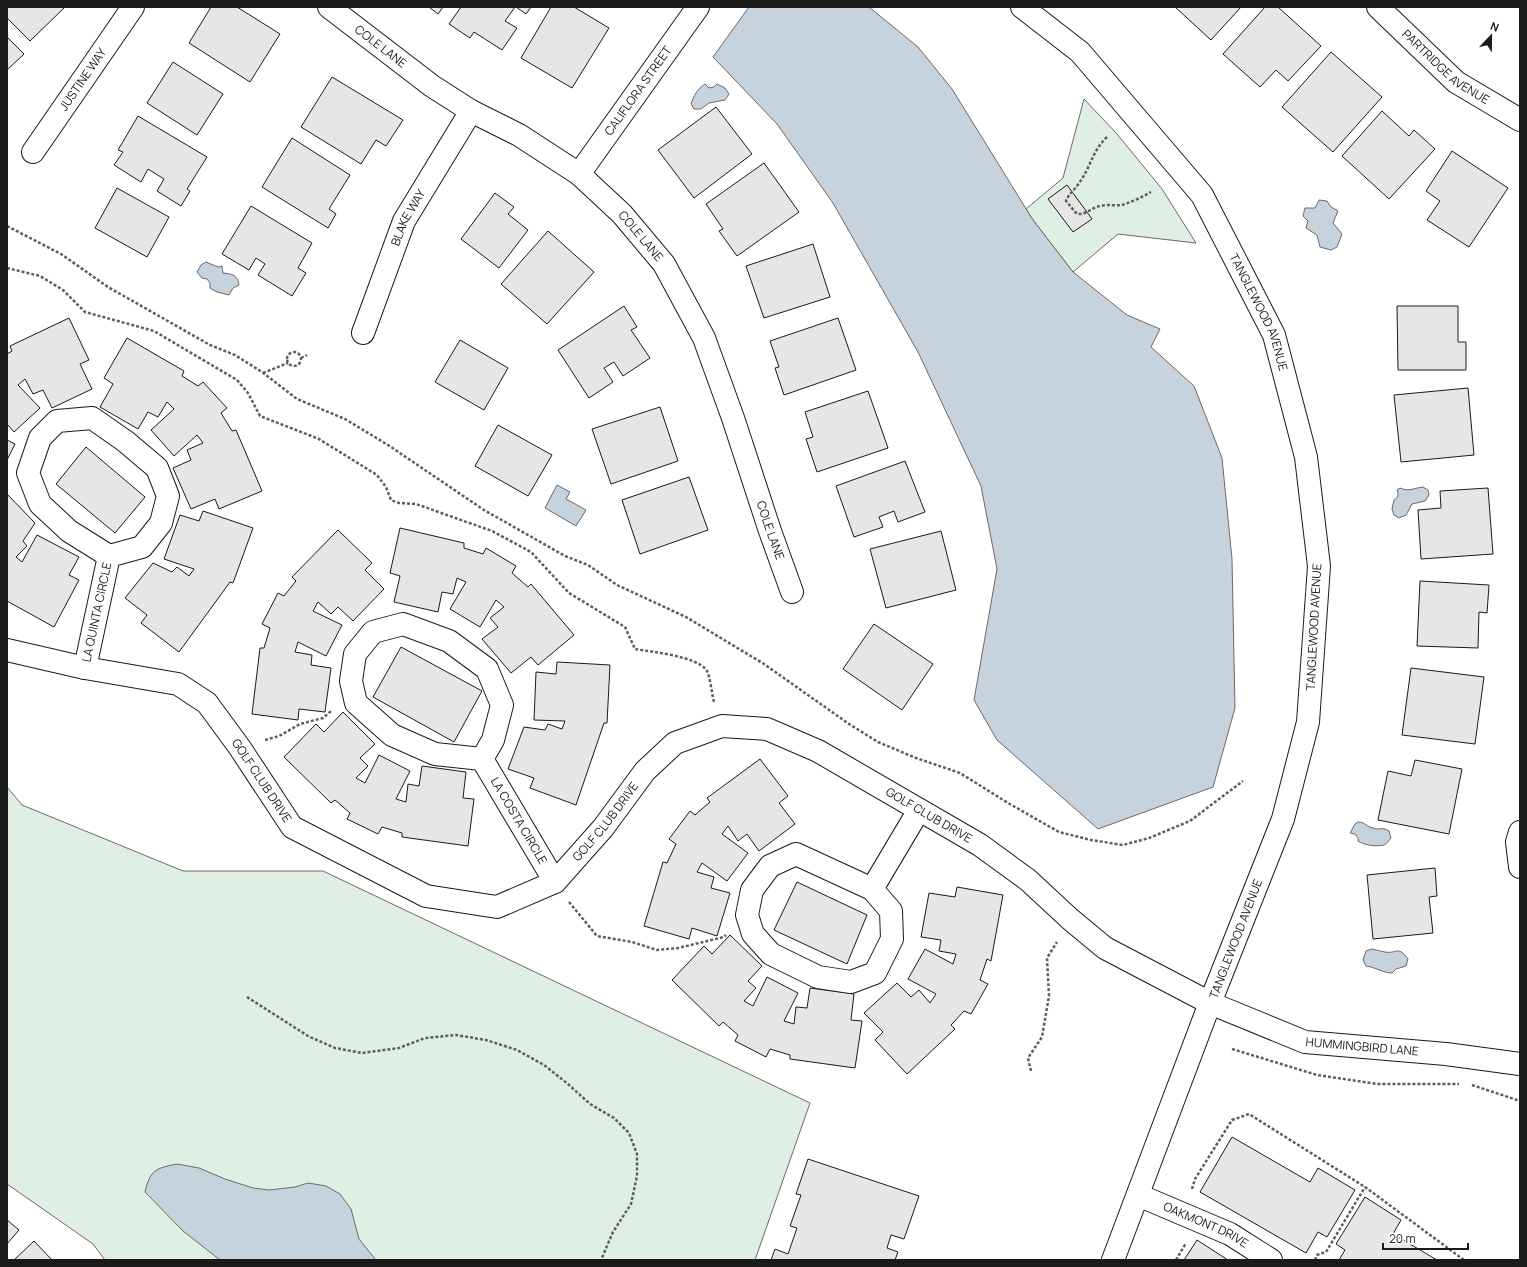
<svg xmlns="http://www.w3.org/2000/svg" width="1527" height="1267" font-family="Manrope,sans-serif">
	<style>
		.green { fill: #e0efe3; stroke: #6a6a6a }
		.water { fill: #c6d2dc; stroke: #6a6a6a }
		.building { fill: #e6e6e6; stroke: #1a1a1a }
		.lines { fill: none; stroke-linecap: round; stroke-linejoin: round }
		.street-casing { stroke: #1a1a1a; stroke-width: 24 }
		.secondary-casing { stroke: #1a1a1a; stroke-width: 24 }
		.path { stroke: #5f5f5f; stroke-width: 2.5; stroke-dasharray: 3 2; stroke-linecap: butt }
		.street { stroke: #fff; stroke-width: 22 }
		.secondary { stroke: #fff; stroke-width: 22 }
		.labels { text-anchor: middle; stroke-width: 3; stroke-linejoin: round; paint-order: stroke }
		.street-label { font-size: 12px; fill: #1a1a1a; stroke: #fff }
	</style>
	<rect width="100%" height="100%" fill="#fff"/>
	<path class="green" d="M1084,99L1117,134L1162,189L1196,243L1118,234L1073,272L1033,220L1026,209L1063,178Z
		M7,787L22,805L183,871H323L810,1103L755,1260H105L93,1244L7,1184Z"/>
	<path class="water" d="M749,7H869L918,47L952,89L1033,220L1073,272L1127,315L1160,329L1151,347L1194,386L1222,458L1232,559L1235,708L1213,787L1098,829L997,740L974,700L997,569L981,486L918,352L833,203L777,124L713,57Z
		M705,84L709,88L714,87L717,84L725,88L729,94L725,100L709,103L701,109H694L691,104C693,97 698,88 705,84Z
		M1319,200L1327,201L1331,207L1338,211L1333,223L1342,234L1337,247L1331,250L1320,247L1317,235L1306,228L1308,221L1303,216L1305,208H1315Z
		M206,262L218,267L222,266L223,273C232,274 238,275 239,285L233,288L229,295L217,292L210,288V283L207,279L202,278L197,272L201,265Z
		M557,485L570,492L566,499L586,510L576,526L545,508Z
		M1423,487L1428,490L1429,495L1425,501L1412,504L1406,515L1399,518L1394,515L1392,509L1394,500C1398,497 1399,495 1397,490L1400,488C1409,492 1414,488 1423,487Z
		M1358,822C1365,822 1367,827 1373,828C1380,831 1381,826 1389,831L1391,838C1389,840 1387,844 1384,845C1377,847 1363,845 1358,841V838L1355,834L1350,833L1355,824Z
		M1372,949C1376,950 1380,951 1385,952C1397,954 1398,945 1408,959L1406,966L1396,969L1392,973C1383,973 1375,967 1366,966L1363,960L1366,951Z
		M177,1164L199,1168L225,1179L253,1188L269,1190L295,1187L308,1183L326,1186L340,1194L351,1209L359,1239L376,1260H220L183,1231L145,1192C150,1170 156,1168 177,1164Z"/>
	<path class="building" d="M7,7H65L30,41L7,18Z
		M211,7H237L280,34L250,82L189,43Z
		M429,7H443L438,14Z
		M461,7H515L505,21L517,28L502,50L474,32L470,38L449,24Z
		M516,7H531L526,14Z
		M551,7H574L609,28L572,88L521,58Z
		M1175,7H1241L1211,40Z
		M1265,7H1278L1321,46L1288,81L1276,70L1260,87L1223,54Z
		M7,37L24,54L7,70Z
		M1331,52L1382,97L1333,152L1282,107Z
		M173,62L223,94L197,135L147,103Z
		M332,77L403,120L386,146L376,140L361,164L301,127Z
		M716,107L752,154L694,198L658,150Z
		M1382,111L1409,136L1414,130L1435,149L1389,199L1342,156Z
		M138,116L207,157L187,189L190,191L181,206L157,191L164,179L148,169L141,182L114,165L123,152L118,150Z
		M292,138L350,175L329,209L336,214L328,228L262,187Z
		M1452,151L1508,188L1469,247L1427,220L1440,201L1426,191Z
		M764,163L799,212L737,256L719,231L723,229L706,204Z
		M1067,185L1092,219L1073,232L1048,199Z
		M117,188L169,217L147,257L95,228Z
		M495,193L514,207L508,214L528,230L499,268L461,239Z
		M251,206L312,243L298,268L306,273L292,296L258,275L265,264L256,258L249,270L222,254Z
		M548,231L594,272L547,324L501,284Z
		M813,244L830,297L764,318L746,266Z
		M624,306L637,327L631,330L650,358L623,376L614,362L604,368L613,382L589,398L558,350Z
		M1397,306H1458V342H1466V370H1398Z
		M69,318L89,360L80,364L92,389L52,408L43,390L33,394L25,379L18,385L40,408L14,432L7,424V354L12,351L10,346Z
		M838,318L856,370L784,395L775,368L779,367L770,341Z
		M127,338L184,371L182,376L198,386L203,382L227,408L221,413L232,431L236,430L262,491L219,509L215,499L191,509L173,468L191,460L187,450L203,443L197,435L174,456L151,430L174,409L167,402L158,417L148,412L138,429L100,407L113,384L104,378Z
		M460,340L508,368L484,410L435,382Z
		M1468,388L1474,455L1401,462L1394,395Z
		M868,391L888,448L817,472L806,439L813,437L805,412Z
		M660,407L678,461L611,484L592,429Z
		M498,425L552,455L528,496L475,466Z
		M7,440L15,444L7,460Z
		M86,447L145,497L115,533L56,484Z
		M905,461L925,512L898,522L894,511L879,517L883,527L854,537L836,486Z
		M689,477L708,530L640,554L622,500Z
		M1488,488L1493,554L1421,559L1418,510L1441,508L1440,491Z
		M7,494L35,523L23,541L27,546L16,557L22,562L37,535L79,557L69,575L79,580L54,627L7,601Z
		M203,511L253,528L233,583L230,582L179,652L141,623L147,615L125,598L153,563L172,572L177,567L189,576L194,569L164,559L180,515L199,521Z
		M400,528L464,543V548L483,554L486,548L516,566L512,573L528,587L531,584L574,635L538,665L531,657L511,673L482,639L498,627L490,618L504,607L496,600L480,627L450,609L466,582L457,578L453,594L442,592L438,612L394,602L400,576L390,573Z
		M338,530L372,563L365,570L384,589L353,621L338,607L331,614L318,602L313,611L342,625L326,656L298,642L295,652L312,655L311,665L331,668L325,712L299,709L298,720L252,714L260,648H264L270,628L262,624L278,593L284,596L296,581L292,577Z
		M941,531L956,590L886,608L870,549Z
		M1420,581L1489,585L1487,613L1479,612L1478,648L1417,646Z
		M874,624L933,664L902,710L843,669Z
		M401,647L482,691L454,742L373,697Z
		M557,662L610,665L607,723H604L576,805L530,788L534,778L508,769L524,727L545,730L548,724L562,729L565,721L534,720L536,672L556,674Z
		M1411,668L1484,677L1475,744L1402,735Z
		M343,712L375,744L360,758L368,766L356,778L365,783L379,755L410,771L396,799L406,802L408,784L419,786L422,766L466,772L463,798L474,799L468,846L402,837V833L382,827L378,834L347,819L350,813L335,800L331,803L284,757L316,724L324,732Z
		M760,759L788,796L779,803L795,824L759,851L747,834L738,841L728,826L722,834L748,853L727,881L702,863L697,872L714,877L711,888L730,893L717,936L692,928L689,939L644,926L663,862L667,863L676,844L669,839L690,811L695,815L710,802L707,798Z
		M1415,760L1462,769L1449,834L1378,820L1388,771L1411,776Z
		M1435,868L1437,896L1429,897L1433,933L1373,939L1367,875Z
		M797,882L867,915L847,964L774,930Z
		M957,887L1003,895L991,961L987,959L980,980L988,984L971,1014L964,1011L951,1025L955,1029L907,1074L875,1040L883,1032L864,1013L897,983L911,997L919,990L930,1003L936,994L908,979L925,949L953,964L956,954L939,951L941,940L921,937L929,893L955,897Z
		M730,935L762,966L748,981L756,988L744,1001L753,1006L767,977L798,993L784,1021L794,1024L796,1007L807,1008L810,988L854,994L851,1020L862,1021L855,1068L790,1059V1055L770,1049L766,1057L735,1041L738,1035L723,1022L719,1026L672,980L704,946L712,954Z
		M1232,1137L1310,1182L1318,1168L1355,1190L1327,1237L1318,1232L1306,1253L1200,1192Z
		M808,1159L919,1196L904,1239L891,1235L887,1248L898,1252L895,1260H771L775,1249L788,1254L797,1228L790,1226L801,1195L796,1194Z
		M1365,1197L1401,1220L1393,1234L1437,1260H1339L1345,1250L1336,1244Z
		M7,1220L19,1230L7,1244Z
		M1197,1240L1228,1260H1184Z
		M34,1241L52,1260H14Z"/>
	<g class="lines">
		<defs>
			<g id="street">
				<path id="s1" d="M329,7L432,86L471,111L519,135L579,174L622,214L664,264L704,338L733,418L770,531L792,592"/>
				<path id="s2" d="M1378,7L1456,82L1520,120"/>
				<path id="s3" d="M33,152L133,7"/>
				<path id="s4" d="M579,174L698,7"/>
				<path id="s5" d="M363,333L404,221L471,111"/>
				<path id="s6" d="M7,650L85,668L178,684L207,703L240,748L292,827L426,896L497,907L555,882L603,828L645,771L675,743L722,726L767,729L818,751L980,845L1028,880L1070,919L1105,948L1210,1003L1305,1042L1446,1054L1520,1064"/>
				<path id="s7" d="M85,668L109,556L142,547L161,523L168,496L157,468L125,441L92,418L57,421L40,438L28,473L40,504L69,531L109,556"/>
				<path id="s8" d="M482,759L435,754L392,735L356,703L351,681L355,654L373,632L403,624L449,641L487,669L502,705L493,740L482,759L555,882"/>
				<path d="M1520,832L1517,842L1520,867"/>
				<path d="M872,889L891,911L892,939L875,973L851,982L818,977L771,954L753,934L747,915L752,890L770,866L796,854L872,889L919,810"/>
				<path id="s9" d="M1138,1195L1230,1234L1271,1260"/>
			</g>
			<g id="secondary">
				<path id="s10" d="M1022,7L1080,52L1202,195L1274,335L1306,457L1319,566L1308,722L1283,819L1210,1003L1113,1260"/>
			</g>
		</defs>
		<use href="#street" class="street-casing"/>
		<use href="#secondary" class="secondary-casing"/>
		<path class="path" d="M1107,137C1092,151 1091,167 1079,183C1075,190 1069,193 1066,201L1077,214C1086,215 1091,208 1100,206C1107,204 1115,206 1122,205C1132,202 1142,197 1151,192
			M7,226L61,254L108,287L210,345L235,355L262,372L297,399L345,419L388,445L484,510L565,556L588,565L617,585L686,617L764,664L849,724L878,742L916,758L960,773L1008,803L1059,832L1091,840L1123,845L1149,838L1190,821L1243,781
			M7,268L40,276L63,290L85,312L154,331L237,380L248,393L260,416L319,439L377,475L386,487L391,500L399,503L416,504L492,531L531,552L569,593L625,627L635,649C651,652 698,656 707,671C710,676 712,695 714,702
			M287 359a7 7 0 1 1 14 0a7 7 0 1 1-14 0Z
			M301,358L307,355
			M263,373L288,363
			M265,740L279,736L300,724L323,718L331,711
			M569,902L597,936L632,942L657,950L678,948L724,937L726,935
			M247,997L308,1036L335,1048L362,1053L399,1048L425,1038L456,1035L486,1040L517,1050L544,1065L568,1084L590,1104L614,1118L629,1133L637,1154V1176L631,1204L613,1232L601,1260
			M1232,1049L1317,1075L1377,1084H1459
			M1031,1071L1028,1058L1042,1037L1049,996L1047,958L1057,942
			M1472,1085L1520,1101
			M1192,1189L1195,1179L1232,1120L1249,1114L1365,1187L1464,1260
			M1176,1260L1186,1243
			M1315,1260L1317,1255L1326,1252L1365,1187"/>
		<use href="#street" class="street"/>
		<use href="#secondary" class="secondary"/>
	</g>
	<g class="labels">
		<g class="street-label">
			<text dy="4" stroke="none"><textPath href="#s1" startOffset="65">COLE LANE</textPath></text>
			<text dy="4" stroke="none"><textPath href="#s2" startOffset="91">PARTRIDGE AVENUE</textPath></text>
			<text dy="4" stroke="none"><textPath href="#s3" startOffset="88">JUSTINE WAY</textPath></text>
			<text dy="4" stroke="none"><textPath href="#s4" startOffset="102">CALIFLORA STREET</textPath></text>
			<text dy="4" stroke="none"><textPath href="#s5" startOffset="124">BLAKE WAY</textPath></text>
			<text dy="4" stroke="none"><textPath href="#s1" startOffset="389">COLE LANE</textPath></text>
			<text dy="4" stroke="none"><textPath href="#s10" startOffset="392">TANGLEWOOD AVENUE</textPath></text>
			<text dy="4" stroke="none"><textPath href="#s1" startOffset="713">COLE LANE</textPath></text>
			<text dy="4" stroke="none"><textPath href="#s7" startOffset="57">LA QUINTA CIRCLE</textPath></text>
			<text transform="translate(1314 627) rotate(-87)" y="4">TANGLEWOOD AVENUE</text>
			<text dy="4" stroke="none"><textPath href="#s6" startOffset="304">GOLF CLUB DRIVE</textPath></text>
			<text dy="4" stroke="none"><textPath href="#s6" startOffset="1108">GOLF CLUB DRIVE</textPath></text>
			<text dy="4" stroke="none"><textPath href="#s8" startOffset="517">LA COSTA CIRCLE</textPath></text>
			<text dy="4" stroke="none"><textPath href="#s6" startOffset="724">GOLF CLUB DRIVE</textPath></text>
			<text transform="translate(1236 939) rotate(-69)" y="4">TANGLEWOOD AVENUE</text>
			<text dy="4" stroke="none"><textPath href="#s6" startOffset="1608">HUMMINGBIRD LANE</textPath></text>
			<text dy="4" stroke="none"><textPath href="#s9" startOffset="74">OAKMONT DRIVE</textPath></text>
		</g>
	</g>
	<rect width="1527" height="1267" fill="none" stroke="#1a1a1a" stroke-width="16"/>
	<g transform="translate(1491 36) rotate(22)" stroke="#ffffff" stroke-width="3" paint-order="stroke">
	<path d="M0-3L7 15L0 10L-7 15Z" fill="#1a1a1a"/>
	<text y="-6" font-size="11" font-weight="bold" text-anchor="middle" fill="#1a1a1a">N</text>
	</g>
	<path d="M1383 1243v6h85v-6" fill="none" stroke="#1a1a1a" stroke-width="2"/>
	<text x="1389" y="1243" font-size="12" fill="#1a1a1a" stroke="#ffffff" stroke-width="3" paint-order="stroke">20 m</text>
</svg>
